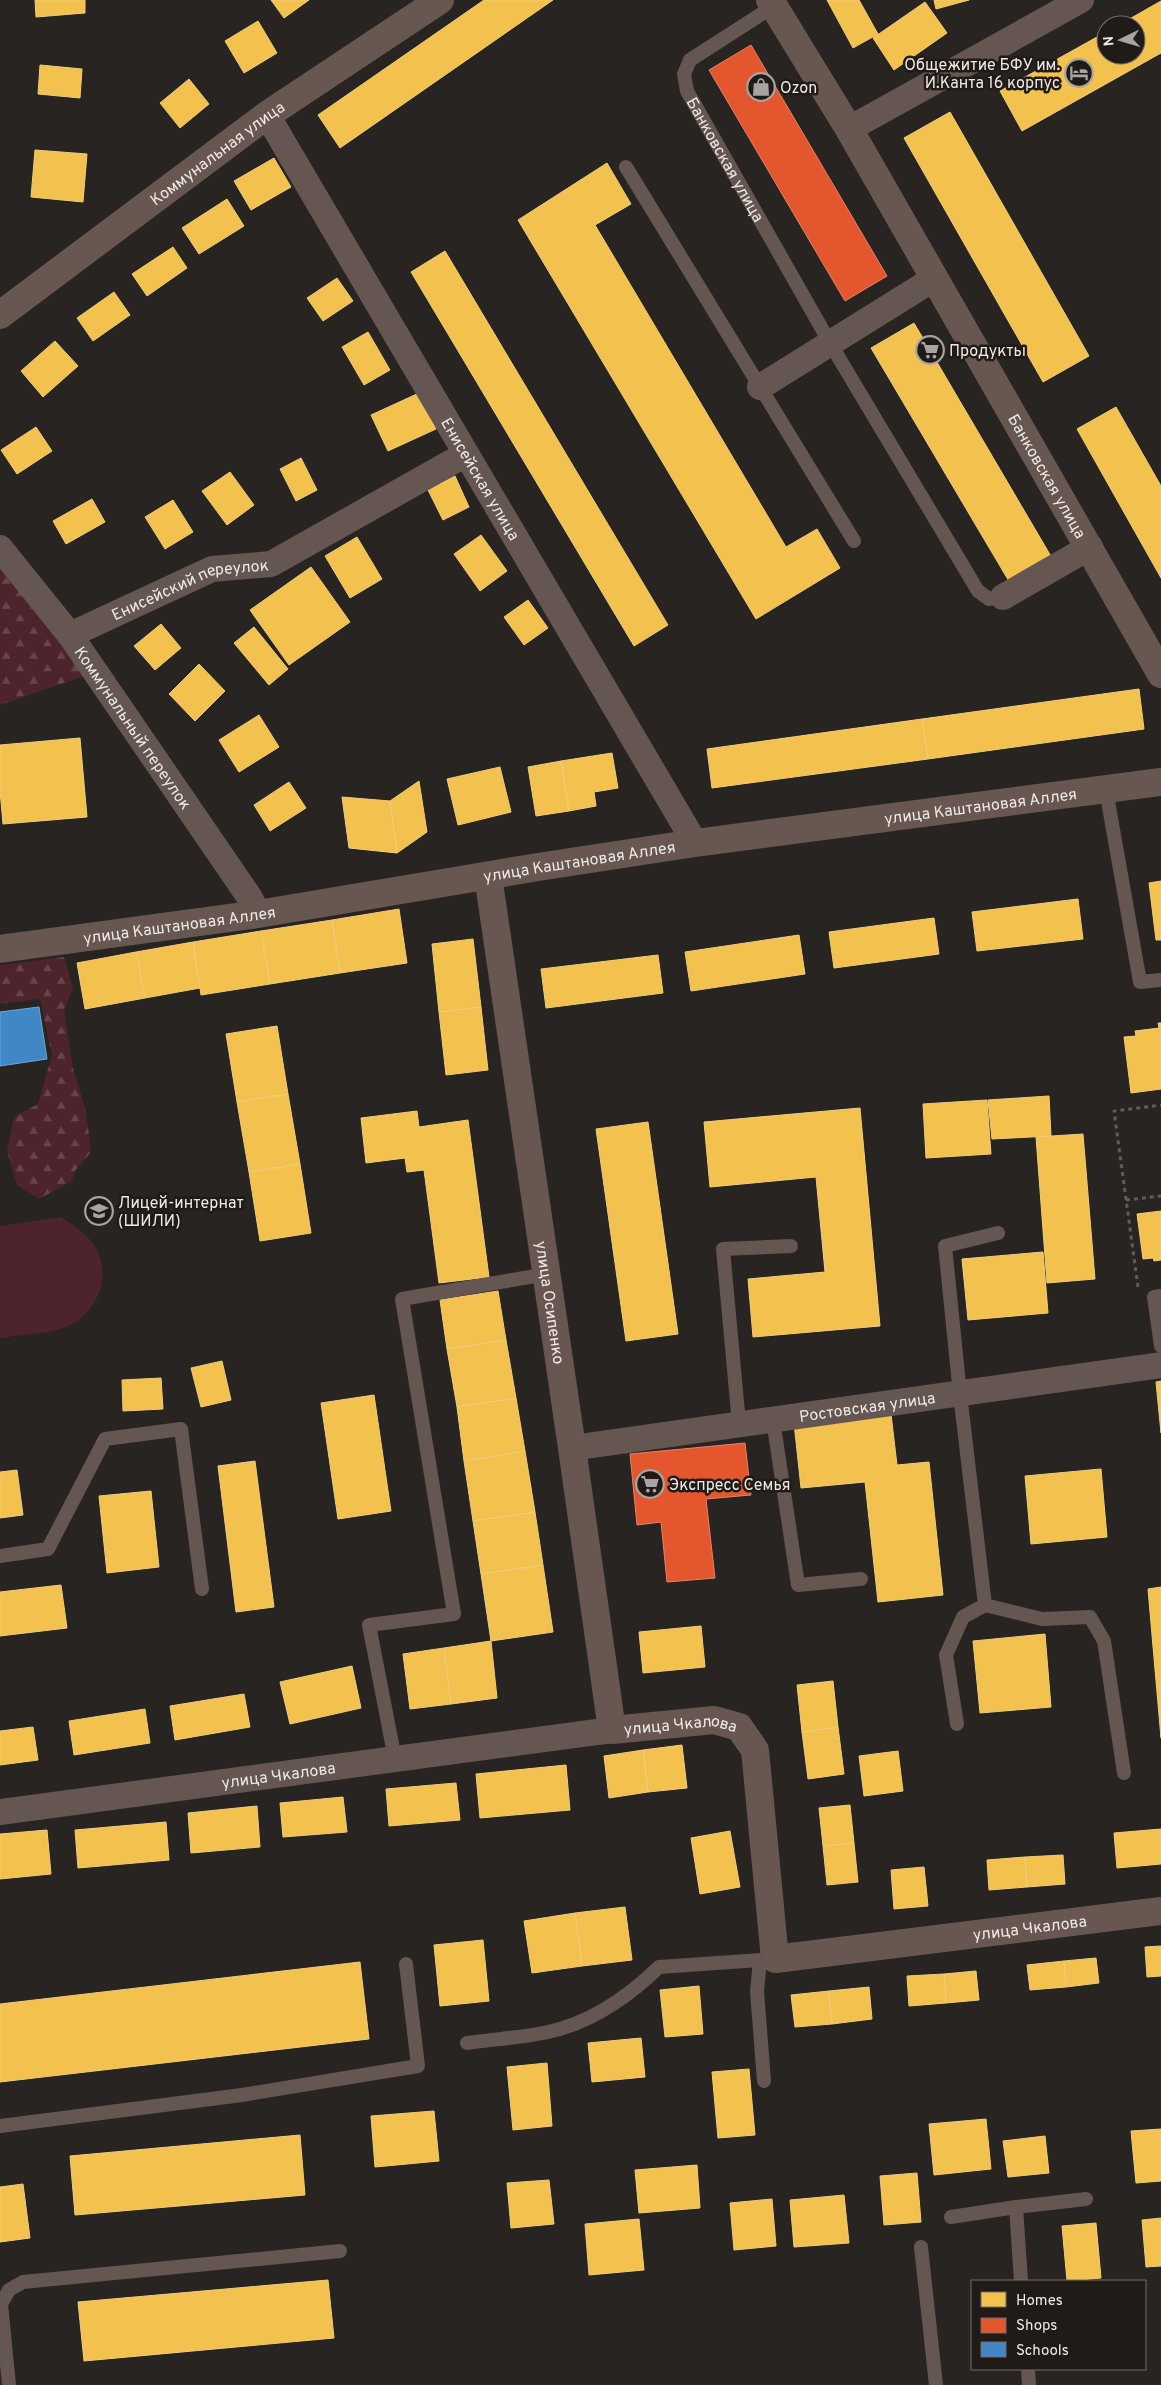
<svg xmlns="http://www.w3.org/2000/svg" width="1161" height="2385" font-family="Overpass,sans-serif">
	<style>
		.forest { fill: url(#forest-firs) }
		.pitch { fill: #4d242c }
		.homes { fill: #f2c14e; stroke: #f0cd7c }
		.shops { fill: #e4572e; stroke: #e78365 }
		.schools { fill: #3f88c5; stroke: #73a5cf }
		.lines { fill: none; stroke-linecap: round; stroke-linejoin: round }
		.path { stroke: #645b57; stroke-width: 3; stroke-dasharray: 4 4; stroke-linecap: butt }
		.lane { stroke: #655651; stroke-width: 14 }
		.street { stroke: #655651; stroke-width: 26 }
		.secondary { stroke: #685751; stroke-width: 28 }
		.labels { text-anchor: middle; stroke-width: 5; stroke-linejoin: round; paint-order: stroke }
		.poi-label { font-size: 16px; fill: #ede9e6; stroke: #201b16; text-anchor: start }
		.street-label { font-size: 16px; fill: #ede9e6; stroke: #201b16 }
	</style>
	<defs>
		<pattern id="forest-firs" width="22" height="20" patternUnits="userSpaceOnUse" patternTransform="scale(1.25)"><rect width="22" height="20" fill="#4d242c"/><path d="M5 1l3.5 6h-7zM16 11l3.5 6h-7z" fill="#67444b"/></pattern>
	</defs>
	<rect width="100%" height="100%" fill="#272421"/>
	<path class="forest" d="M0,568L87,675L0,705Z
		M64,957L73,988L64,1010L73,1068L86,1111L91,1152L75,1171L72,1181L39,1199L17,1185L7,1151L14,1117L38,1104L52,1055L40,999L0,1004V965Z"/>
	<path class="pitch" d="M61,1217C74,1225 90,1236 97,1250C112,1280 95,1316 64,1328C46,1334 19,1335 0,1338V1226Z"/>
	<path class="homes" d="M35,0H85V13L36,17Z
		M271,0H309L284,18Z
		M484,0H553L340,148L318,115Z
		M827,0H859L878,34L853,48Z
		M934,0H969L936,9Z
		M1161,1V53L1022,131L1000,91L1106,32V55H1136V25H1119Z
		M925,2L947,33L894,70L873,38Z
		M258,21L277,53L244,73L225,41Z
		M40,65L82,69L80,98L38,94Z
		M189,79L209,104L180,128L160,103Z
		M950,112L1089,356L1043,382L904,138Z
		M35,150L87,154L83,202L31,197Z
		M274,158L291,187L251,210L234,181Z
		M607,163L631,204L595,225L786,547L817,529L840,568L756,619L518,220Z
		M227,199L244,226L199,254L182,228Z
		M173,247L187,268L147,296L132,274Z
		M445,251L668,625L634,646L411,272Z
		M337,278L353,301L323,321L307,298Z
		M114,292L130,315L93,341L77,318Z
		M914,323L1052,558L1010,583L871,348Z
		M368,332L390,370L364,385L342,347Z
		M55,341L78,366L43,397L21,371Z
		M419,393L436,429L388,451L371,415Z
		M1116,407L1161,486V578L1077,429Z
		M36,427L52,451L17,474L1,450Z
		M301,458L317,490L296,501L280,469Z
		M230,472L254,505L227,525L202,491Z
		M455,476L469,507L443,520L428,490Z
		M92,499L105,522L66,544L53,521Z
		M173,500L193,532L165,549L145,517Z
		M481,535L507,571L480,591L454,554Z
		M357,537L382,579L350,598L325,556Z
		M311,567L350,622L289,665L250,610Z
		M528,600L548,628L524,645L504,617Z
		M161,624L181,648L155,670L134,646Z
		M254,627L288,669L269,685L234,643Z
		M199,664L225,691L195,721L169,694Z
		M1139,689L1144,729L928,759L922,719Z
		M259,715L279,747L239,772L219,740Z
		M922,719L928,759L712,788L707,749Z
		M80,738L87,817L3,824L0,791V745Z
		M612,753L618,788L594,792L596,806L569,811L561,761Z
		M561,761L569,811L536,816L528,767Z
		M500,767L511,812L458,825L447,779Z
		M419,781L427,832L397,853L390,801Z
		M289,782L306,808L270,831L254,805Z
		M342,797L390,801L397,853L349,848Z
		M1161,881V940H1156L1149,883Z
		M1078,899L1083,939L977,951L972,912Z
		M399,909L407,963L340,973L332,920Z
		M934,918L939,954L834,968L829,932Z
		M332,920L340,973L270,984L261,931Z
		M261,931L270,984L201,995L193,942Z
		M799,935L805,974L691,991L685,952Z
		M473,939L481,1007L439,1012L432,944Z
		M193,942L200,988L145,998L136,952Z
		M136,952L145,998L85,1009L77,963Z
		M658,955L663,993L546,1008L541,969Z
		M481,1007L488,1070L446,1075L439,1012Z
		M1158,1023H1161V1089L1131,1093L1124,1037L1136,1036L1135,1031L1159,1028Z
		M277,1026L288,1094L237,1102L226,1034Z
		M288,1094L300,1164L249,1172L237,1102Z
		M1049,1096L1051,1136L992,1139L988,1100Z
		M987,1100L991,1154L926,1158L923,1104Z
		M860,1108L880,1326L753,1337L748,1279L825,1272L816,1177L710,1187L704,1122Z
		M417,1111L419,1127L468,1120L489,1277L439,1283L424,1170L407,1172L405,1158L366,1163L361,1118Z
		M648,1122L678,1334L626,1341L596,1129Z
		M1083,1134L1095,1279L1047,1283L1036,1137Z
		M300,1164L311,1233L260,1241L249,1172Z
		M1161,1211V1260L1154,1261L1153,1258L1143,1259L1137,1214Z
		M1043,1252L1048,1313L968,1320L962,1259Z
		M498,1291L506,1340L447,1349L440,1300Z
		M506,1340L516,1398L457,1407L447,1349Z
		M222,1361L231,1400L201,1407L191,1368Z
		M161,1378L163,1409L123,1411L122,1380Z
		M1161,1381V1433L1156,1382Z
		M374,1395L391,1511L338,1519L321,1403Z
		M516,1398L525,1451L464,1461L457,1407Z
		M891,1414L897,1465L929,1462L943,1595L878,1602L865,1482L801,1488L794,1423Z
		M525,1451L535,1512L473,1521L464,1461Z
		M255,1461L274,1607L236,1612L218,1466Z
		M1101,1469L1107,1537L1031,1544L1025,1476Z
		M17,1470L23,1515L0,1518V1472Z
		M151,1491L159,1567L107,1573L99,1496Z
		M535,1512L543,1565L481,1574L473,1521Z
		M543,1565L553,1632L491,1641L481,1574Z
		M61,1585L67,1628L0,1636V1592Z
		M1161,1587V1738L1148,1589Z
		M701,1626L705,1667L643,1673L639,1632Z
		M1045,1634L1051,1707L980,1713L973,1641Z
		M491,1641L497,1698L451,1704L444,1648Z
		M444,1648L451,1704L410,1709L403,1654Z
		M352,1666L361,1708L290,1724L280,1682Z
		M833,1681L838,1727L802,1732L797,1685Z
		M244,1694L250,1727L175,1740L170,1706Z
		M145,1709L150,1743L74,1755L69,1721Z
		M33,1727L38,1760L0,1765V1731Z
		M838,1727L844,1774L808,1779L802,1732Z
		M682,1745L687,1788L648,1792L643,1750Z
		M643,1750L648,1792L609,1798L604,1756Z
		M898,1751L903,1791L864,1796L859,1756Z
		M566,1765L570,1810L480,1818L476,1774Z
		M456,1783L460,1820L389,1826L386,1789Z
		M343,1797L347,1832L283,1837L280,1803Z
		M850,1805L854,1843L823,1846L819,1808Z
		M257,1806L260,1847L191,1853L188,1813Z
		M166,1822L169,1860L78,1868L75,1830Z
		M1161,1829V1864L1117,1868L1114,1833Z
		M47,1830L51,1874L0,1879V1834Z
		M730,1831L740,1887L700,1894L691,1838Z
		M854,1843L858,1882L827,1885L823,1846Z
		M1063,1855L1065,1884L1027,1887L1025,1857Z
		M1025,1857L1027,1887L989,1890L987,1860Z
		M924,1867L928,1906L894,1909L891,1870Z
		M625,1907L632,1960L582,1966L575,1913Z
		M575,1913L582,1966L532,1973L524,1921Z
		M483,1940L489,2001L440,2006L434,1945Z
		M1161,1946V1976L1147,1977L1145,1947Z
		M1096,1958L1099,1983L1066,1987L1064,1961Z
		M1064,1961L1066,1987L1030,1990L1027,1965Z
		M360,1962L369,2039L0,2082V2004Z
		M976,1971L979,2000L946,2003L944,1974Z
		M944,1974L946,2003L909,2006L907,1976Z
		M699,1986L703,2034L665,2037L660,1990Z
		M869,1987L872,2019L832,2024L829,1991Z
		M829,1991L832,2024L795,2027L791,1995Z
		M641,2038L645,2077L592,2082L588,2043Z
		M547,2063L552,2126L513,2130L507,2067Z
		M749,2069L755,2135L718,2138L712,2072Z
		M434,2111L439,2161L375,2167L371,2116Z
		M986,2119L991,2169L934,2175L929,2124Z
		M1161,2129V2181L1136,2183L1131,2131Z
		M300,2135L305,2195L75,2215L70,2156Z
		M1045,2136L1049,2173L1008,2177L1003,2141Z
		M697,2165L700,2208L639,2213L635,2170Z
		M917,2173L921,2222L884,2225L880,2176Z
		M549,2180L554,2224L511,2228L507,2183Z
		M23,2184L30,2238L0,2242V2187Z
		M844,2195L849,2243L794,2247L790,2200Z
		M772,2199L776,2246L734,2250L730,2203Z
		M1161,2218V2266L1146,2267L1142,2220Z
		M639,2219L644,2270L589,2275L585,2224Z
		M1096,2223L1101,2278L1067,2281L1062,2226Z
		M328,2280L334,2338L84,2361L78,2302Z"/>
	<path class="shops" d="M751,45L887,276L845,301L709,70Z
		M745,1443L751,1495L706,1499L715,1578L667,1582L661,1522L637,1525L630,1454Z"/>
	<path class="schools" d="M39,1007L47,1059L0,1066V1012Z"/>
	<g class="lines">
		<path class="path" d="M1126,1200L1161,1196
			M1138,1287L1114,1111L1161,1105"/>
		<g class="lane">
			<path id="s1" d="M774,6L690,60L684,74L687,91L830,343L978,591L989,599L1003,597"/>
			<path d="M626,167L854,541"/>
			<path d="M1106,790L1140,982L1161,980"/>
			<path d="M1161,1296L1154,1297L1161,1346"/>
			<path d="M773,1420L798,1585L861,1579"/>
			<path d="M739,1424L723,1249L791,1246"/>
			<path d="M0,1556L48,1549L105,1439L181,1429L202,1589"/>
			<path d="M985,1605L1042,1619L1090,1617L1104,1641L1124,1773"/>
			<path d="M957,1724L946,1655L963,1617L985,1605L960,1394L945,1246L998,1233"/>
			<path d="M395,1759L369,1625L454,1614L402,1299L547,1274"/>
			<path d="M760,1961L757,1991L764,2081"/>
			<path d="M467,2043C494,2039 521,2038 548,2032C590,2023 628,1997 659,1967L775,1959"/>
			<path d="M0,2126L242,2095L418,2066L406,1964"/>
			<path d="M1016,2207L1086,2199"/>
			<path d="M951,2217L1016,2207L1021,2281"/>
			<path d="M921,2247L936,2385"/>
			<path d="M1028,2369L1029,2385"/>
			<path d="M9,2385L1,2304L9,2290L23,2282L340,2251"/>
		</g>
		<g class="street">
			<path id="s2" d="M267,115L695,843"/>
			<path d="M849,129L1081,0"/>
			<path d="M760,387L935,278"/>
			<path id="s3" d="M0,548L70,635L250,898L258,914"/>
			<path d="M1003,597L1090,547"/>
			<path id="s4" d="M70,635L212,569L271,564L466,454"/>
			<path id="s5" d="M572,1448L1161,1365"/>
			<path id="s6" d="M0,1812L612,1730"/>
		</g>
		<g class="secondary">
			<path id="s7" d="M770,0L849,129L1161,674"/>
			<path id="s8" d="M0,315L267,115L440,0"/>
			<path id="s9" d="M488,876L572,1448L612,1730L714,1720L739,1727L755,1750L775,1959L1161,1911"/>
			<path id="s10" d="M0,949L258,914L538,867L695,843L1161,782"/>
		</g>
	</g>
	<defs>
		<symbol id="hotel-ring" viewBox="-11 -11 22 22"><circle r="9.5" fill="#201b16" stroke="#a8a4a1" stroke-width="1.5"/><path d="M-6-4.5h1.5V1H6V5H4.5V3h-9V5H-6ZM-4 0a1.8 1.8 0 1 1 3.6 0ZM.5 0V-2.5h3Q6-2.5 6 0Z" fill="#a8a4a1"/></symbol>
		<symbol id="shop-ring" viewBox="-11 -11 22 22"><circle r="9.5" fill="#201b16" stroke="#a8a4a1" stroke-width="1.5"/><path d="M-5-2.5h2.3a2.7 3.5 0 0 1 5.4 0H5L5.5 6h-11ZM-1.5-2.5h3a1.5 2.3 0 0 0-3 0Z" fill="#a8a4a1"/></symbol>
		<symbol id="supermarket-ring" viewBox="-11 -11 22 22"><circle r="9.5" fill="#201b16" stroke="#a8a4a1" stroke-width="1.5"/><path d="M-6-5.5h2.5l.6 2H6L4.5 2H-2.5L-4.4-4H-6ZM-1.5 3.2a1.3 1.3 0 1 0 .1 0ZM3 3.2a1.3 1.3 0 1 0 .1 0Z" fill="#a8a4a1"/></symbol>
		<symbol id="school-ring" viewBox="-11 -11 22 22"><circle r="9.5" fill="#201b16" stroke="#a8a4a1" stroke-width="1.5"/><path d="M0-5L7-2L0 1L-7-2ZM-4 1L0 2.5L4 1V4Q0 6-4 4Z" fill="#a8a4a1"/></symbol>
	</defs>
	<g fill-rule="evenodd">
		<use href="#hotel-ring" x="1063" y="57" width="32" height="32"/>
		<use href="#shop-ring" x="745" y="71" width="32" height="32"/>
		<use href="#supermarket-ring" x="914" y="334" width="32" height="32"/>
		<use href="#school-ring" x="83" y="1195" width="32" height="32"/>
		<use href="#supermarket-ring" x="634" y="1468" width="32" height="32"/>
	</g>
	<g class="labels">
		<g class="poi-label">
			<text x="1060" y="70" text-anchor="end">Общежитие БФУ им.<tspan x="1060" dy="18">И.Канта 16 корпус</tspan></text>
			<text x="780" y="93">Ozon</text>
			<text x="949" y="356">Продукты</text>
			<text x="118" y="1208">Лицей-интернат<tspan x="118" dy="18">(ШИЛИ)</tspan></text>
			<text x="669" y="1490">Экспресс Семья</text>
		</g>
		<g class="street-label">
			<text dy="6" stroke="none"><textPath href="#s8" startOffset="271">Коммунальная улица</textPath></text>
			<text dy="6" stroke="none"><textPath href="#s1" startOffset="211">Банковская улица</textPath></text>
			<text dy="6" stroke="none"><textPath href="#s7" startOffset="551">Банковская улица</textPath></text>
			<text dy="6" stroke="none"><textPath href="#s2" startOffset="422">Енисейская улица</textPath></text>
			<text dy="6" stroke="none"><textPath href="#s4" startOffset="130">Енисейский переулок</textPath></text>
			<text dy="6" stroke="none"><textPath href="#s3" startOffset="224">Коммунальный переулок</textPath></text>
			<text dy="6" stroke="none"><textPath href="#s10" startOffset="991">улица Каштановая Аллея</textPath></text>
			<text dy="6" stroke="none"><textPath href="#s10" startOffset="586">улица Каштановая Аллея</textPath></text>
			<text dy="6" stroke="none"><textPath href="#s10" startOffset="181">улица Каштановая Аллея</textPath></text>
			<text dy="6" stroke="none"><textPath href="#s9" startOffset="431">улица Осипенко</textPath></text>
			<text dy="6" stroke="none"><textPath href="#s5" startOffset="298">Ростовская улица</textPath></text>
			<text dy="6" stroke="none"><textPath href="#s9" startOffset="932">улица Чкалова</textPath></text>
			<text dy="6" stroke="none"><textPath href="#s6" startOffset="281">улица Чкалова</textPath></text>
			<text dy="6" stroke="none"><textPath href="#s9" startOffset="1486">улица Чкалова</textPath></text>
		</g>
	</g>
	<rect x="971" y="2280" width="175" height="90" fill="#201b16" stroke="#726d69"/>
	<rect x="981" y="2292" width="25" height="15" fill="#f2c14e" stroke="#726d69"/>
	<text x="1016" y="2305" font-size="15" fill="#ede9e6">Homes</text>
	<rect x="981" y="2318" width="25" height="15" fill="#e4572e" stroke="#726d69"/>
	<text x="1016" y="2330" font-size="15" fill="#ede9e6">Shops</text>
	<rect x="981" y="2342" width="25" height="15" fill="#3f88c5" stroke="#726d69"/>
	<text x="1016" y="2355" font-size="15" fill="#ede9e6">Schools</text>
	<g transform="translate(1121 40) rotate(265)"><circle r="24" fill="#201b16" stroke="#726d69"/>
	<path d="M0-4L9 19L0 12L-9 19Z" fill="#a8a4a1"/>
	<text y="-8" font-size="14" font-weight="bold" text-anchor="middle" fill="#ede9e6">N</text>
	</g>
</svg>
